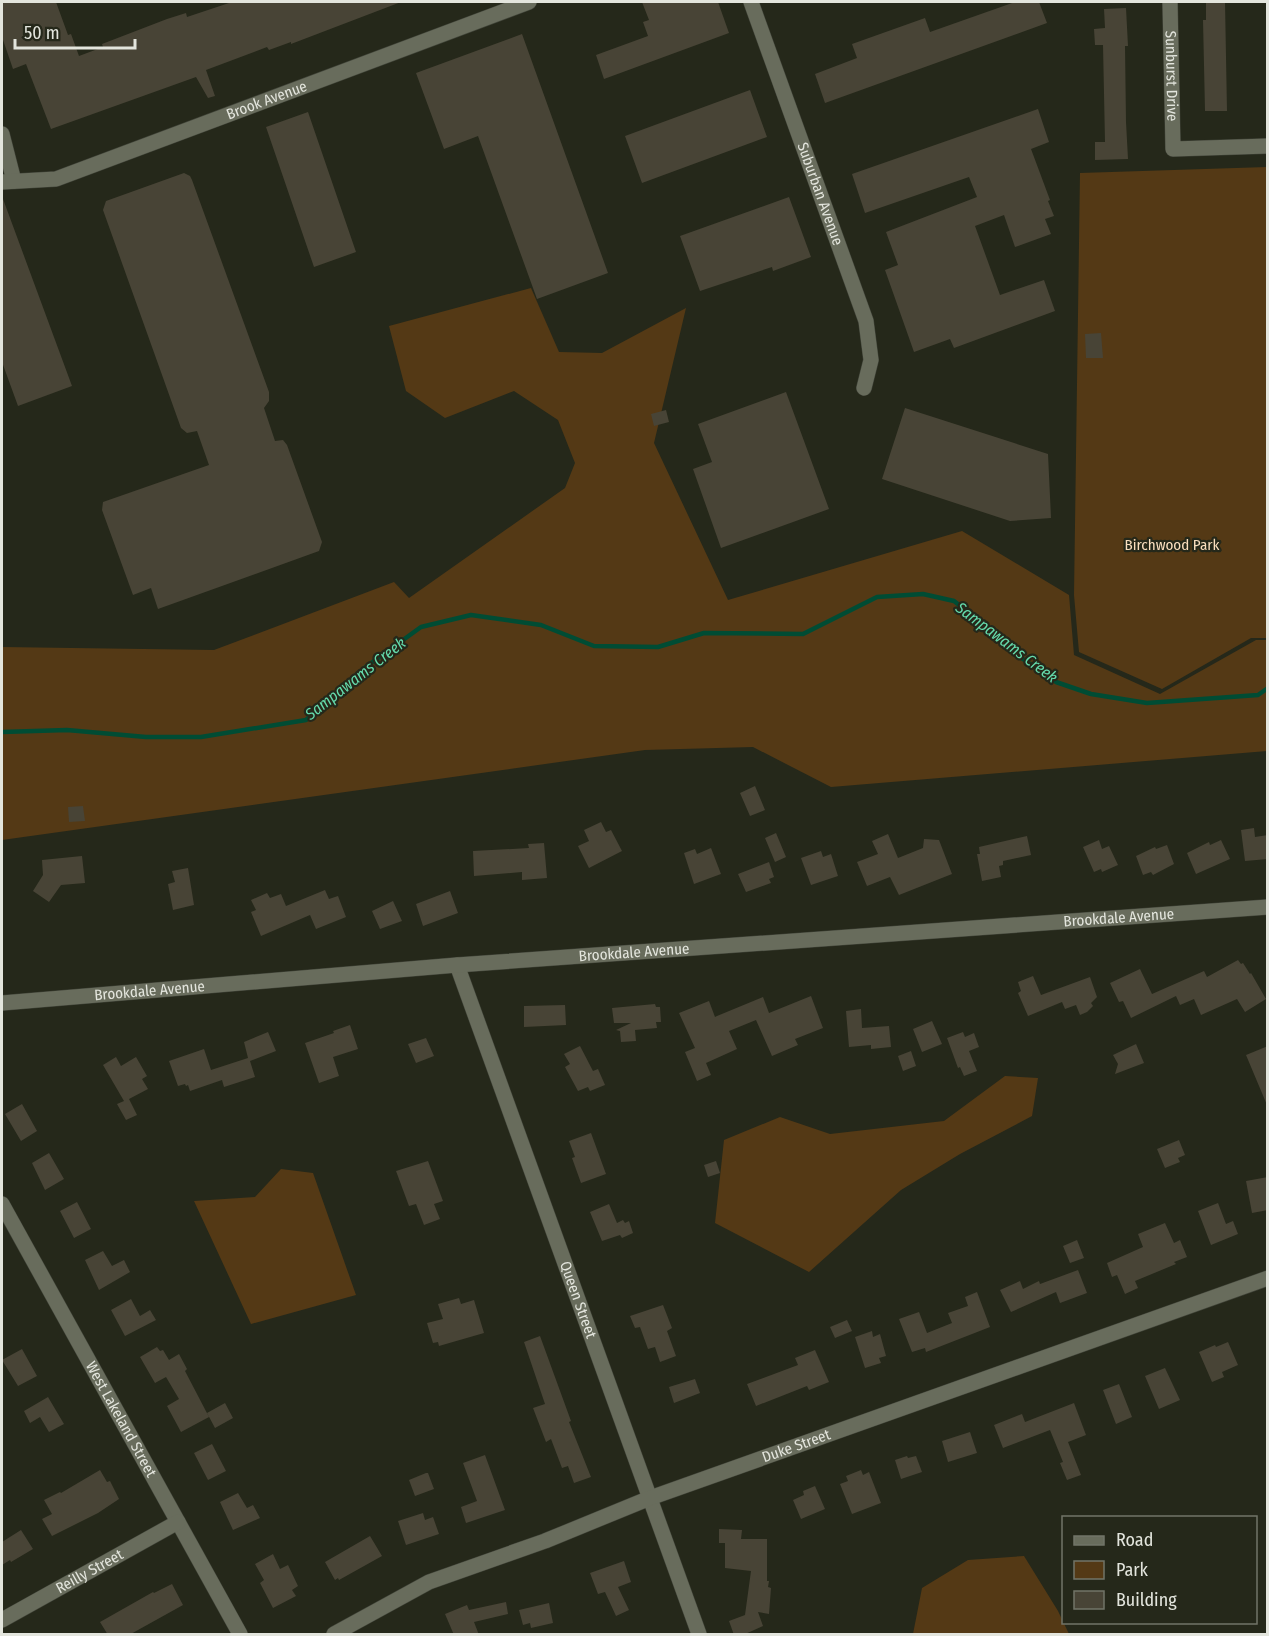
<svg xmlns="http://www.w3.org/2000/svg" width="1269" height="1636" font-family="'Fira Sans Condensed',sans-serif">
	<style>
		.green { fill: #543915 }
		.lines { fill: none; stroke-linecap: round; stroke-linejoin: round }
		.stream { stroke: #004c34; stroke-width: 4.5 }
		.building { fill: #484436 }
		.minor-casing { stroke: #414439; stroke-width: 16 }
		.minor { stroke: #686c5c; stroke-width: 15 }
		.labels { text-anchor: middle; stroke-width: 4.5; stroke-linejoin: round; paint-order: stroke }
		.street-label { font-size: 15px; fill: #e3e5dd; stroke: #25281a }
		.park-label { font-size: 15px; fill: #fadfbf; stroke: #25281a }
		.water-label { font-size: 16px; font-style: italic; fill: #65dbac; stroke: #25281a }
	</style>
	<rect width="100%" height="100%" fill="#25281a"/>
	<path class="green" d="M1267,167V638H1251L1162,689L1079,652L1074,595L1080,173Z
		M531,288L559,352L602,353L686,308L654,443L728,600L962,531L1069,595L1074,655L1160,694L1256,640H1267V751L831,787L753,747L645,750L2,840V647L214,650L394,582L409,598L565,488L575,463L558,420L514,391L445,418L406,391L389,326Z
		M1005,1076L1038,1078L1032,1116L960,1154L901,1190L809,1272L715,1223L724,1140L780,1117L830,1134L944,1121Z
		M281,1169L313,1173L356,1295L251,1324L194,1201L255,1197Z
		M1024,1556L1058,1611L1069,1634H913L922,1588L968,1560Z"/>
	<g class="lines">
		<path class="stream" d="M2,732L67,730L146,737H201L306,720L367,666L421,627L471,615L541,625L594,646L658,647L704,633L803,634L877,597L923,594L954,601L998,636L1020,657L1056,682L1091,694L1147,703L1258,695L1268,688"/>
	</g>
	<path class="building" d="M2,2H56L68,35L71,34L79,56L103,47L102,44L167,19L186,13L187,17L232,2H401L291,44V42L269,50L267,47L206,70L215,96L208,98L196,77L51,129L26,64L13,69L2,37Z
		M642,2H718L729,33L604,79L596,55L648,36L643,22L649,20Z
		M1015,2H1039L1047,23L825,103L815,74L857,58L852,44L925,18L930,32Z
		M1206,2H1225L1227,111H1205L1203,20H1206Z
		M1126,8L1128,46H1125L1126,122L1128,159L1095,160V142H1105L1103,45H1095L1094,29L1105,28L1104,9Z
		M522,34L608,273L537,299L478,136L444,149L416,73Z
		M750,90L767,137L642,183L625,136Z
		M1038,109L1049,142L1031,149L1050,200L1048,201L1054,216L1045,219L1051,234L1015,247L1004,215L975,226L1000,295L1044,280L1055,311L954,348L950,339L914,352L885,270L898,265L886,232L977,197L969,177L865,213L852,174Z
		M308,112L356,252L314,267L266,127Z
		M184,173L190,176L192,180L269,392V401L264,408L275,441L283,440L287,445L322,542L319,551L158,609L151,588L133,595L102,510L103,502L209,465L197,431L187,433L181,428L103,210L106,201Z
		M789,197L811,257L773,271L772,267L700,291L680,236Z
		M3,199L72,386L18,406L2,362Z
		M1101,333L1103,358H1086L1085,334Z
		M786,392L829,509L721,548L693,469L712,462L698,424Z
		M905,408L1048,454L1051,518L1010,521L882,479Z
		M666,410L669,422L654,426L651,414Z
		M755,786L765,810L750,816L740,793Z
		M83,806L85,821L69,822L68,807Z
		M601,822L606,832L611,830L622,851L589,868L578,846L589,841L584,830Z
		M1254,828L1255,837L1268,835V859L1245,861L1241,830Z
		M776,833L786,857L775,862L765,838Z
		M888,834L898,858L923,848L924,839L939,840L952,874L899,895L890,877L867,886L857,862L878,854L872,841Z
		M1027,836L1031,855L1003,861V865L999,866L1001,877L982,881L977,854H980L979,847Z
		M1099,840L1102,849L1109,846L1118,865L1102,872L1101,869L1094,872L1083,847Z
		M1221,840L1230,859L1196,874L1187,853L1209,842L1210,845Z
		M544,843L547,878L522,880V872L474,876L473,851L529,848L528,844Z
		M1167,845L1174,864L1153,875L1151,872L1143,875L1136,856L1155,847L1156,849Z
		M711,848L721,874L694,884L684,853L695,849L697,854Z
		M821,851L823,857L831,854L838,876L811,885L801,858Z
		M82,856L85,883L61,885L49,902L33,891L43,875L42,860Z
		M769,862L774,877L769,879L771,883L746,892L738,874Z
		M188,868L194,905L173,910L168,884L175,882L172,871Z
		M325,890L329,899L338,896L346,917L316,929L310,915L261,936L251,912L256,910L251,900L267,893L270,898L281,894L286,906Z
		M450,891L458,913L423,926L416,904Z
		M393,901L402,921L380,929L372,911Z
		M1238,960L1241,964L1243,963L1250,974L1251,973L1266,999L1245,1012L1237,999L1201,1015L1194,999L1180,1005L1176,996L1131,1018L1123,1001L1119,1002L1110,983L1140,969L1152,994L1204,971L1207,977Z
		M1033,976L1041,995L1090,977L1097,997L1091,1003L1093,1006L1087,1012L1080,1015L1076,1005L1065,1009L1062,1002L1028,1016L1018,993L1021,991L1018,982Z
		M811,996L823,1028L795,1039L798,1045L772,1056L756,1020L729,1031L737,1049L706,1063L711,1075L697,1081L685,1052L695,1048L679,1013L709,1001L715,1017L717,1016L763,997L769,1013Z
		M655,1004L656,1007H660L661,1022H656L657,1028L635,1030L636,1041L621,1042L620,1031L616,1030L631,1023H614L612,1008Z
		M565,1005L566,1025L524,1027V1006Z
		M861,1009L862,1028L889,1026L891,1047L871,1049V1045L849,1047L846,1011Z
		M932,1021L942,1044L922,1052L913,1029Z
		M350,1025L358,1049L333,1057L339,1076L319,1083L305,1043L334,1033L333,1031Z
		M268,1032L276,1051L250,1061L255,1077L224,1087L222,1080L190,1091L188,1085L186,1086L185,1084L178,1086L169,1061L204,1049L211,1070L248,1058L244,1042Z
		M963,1032L965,1037L974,1033L979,1047L969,1051L977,1071L964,1076L960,1067L958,1068L947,1038Z
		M426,1038L434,1056L416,1063L408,1044Z
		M1136,1044L1144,1063L1115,1074L1118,1064L1113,1055Z
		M580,1046L593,1071L598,1069L605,1085L590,1091L588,1087L578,1091L565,1067L570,1064L564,1054Z
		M1268,1046V1105H1267L1246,1055Z
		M911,1051L916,1066L903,1071L898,1056Z
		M116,1057L121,1066L136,1057L147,1076L142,1079L148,1089L129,1099L137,1115L126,1120L117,1104L124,1101L103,1065Z
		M22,1104L37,1131L21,1141L5,1114Z
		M591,1133L606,1174L581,1183L572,1158L575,1157L569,1141Z
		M1179,1140L1185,1155L1178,1158L1180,1162L1165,1168L1157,1149Z
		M49,1153L64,1179L45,1190L32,1163Z
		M428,1161L443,1201L434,1204L440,1219L424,1225L416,1204L409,1206L396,1171Z
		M716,1161L720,1173L708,1177L704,1165Z
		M1268,1177V1210L1252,1213L1246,1181Z
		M77,1202L91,1229L74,1238L60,1211Z
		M1218,1203L1226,1224L1233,1221L1238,1234L1211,1245L1198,1211Z
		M609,1204L617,1223L623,1220L625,1223L629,1221L633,1233L622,1238L620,1235L602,1241L590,1212Z
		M1165,1223L1174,1243L1180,1240L1187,1257L1174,1262L1176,1264L1135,1281L1138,1288L1125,1294L1117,1275L1112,1277L1107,1263L1143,1247L1138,1234Z
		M1077,1240L1084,1258L1070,1263L1063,1246Z
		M103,1251L112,1266L124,1260L130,1272L99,1290L85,1260Z
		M1078,1270L1087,1293L1060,1303L1056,1292L1011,1312L1000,1290L1020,1281L1023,1289L1039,1281L1040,1284Z
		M977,1292L990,1327L926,1352L925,1348L912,1352L899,1319L919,1312L927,1333L952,1323L948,1313L968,1306L965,1297Z
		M459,1298L461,1304L474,1300L484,1333L439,1346L438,1342L433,1343L427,1323L443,1319L438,1304Z
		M131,1299L140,1316L150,1310L156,1320L125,1336L111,1310Z
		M663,1305L672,1328L667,1331L676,1356L660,1362L655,1347L648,1349L640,1327L635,1328L630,1316Z
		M847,1320L852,1331L835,1338L830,1327Z
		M872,1331L873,1337L880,1334L886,1356L879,1358L881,1363L865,1368L855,1337Z
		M540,1336L571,1421L569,1422L591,1477L574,1483L568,1466L562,1468L551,1439L546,1442L533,1408L545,1404L524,1342Z
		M1228,1342L1238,1365L1222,1372L1224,1377L1212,1382L1199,1352L1215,1345L1216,1347Z
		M157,1347L160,1351L163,1350L169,1360L179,1354L187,1369L185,1371L209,1417L181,1432L167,1406L179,1399L166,1377L155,1383L140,1357Z
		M22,1349L37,1376L18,1386L2,1360Z
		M815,1350L829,1382L809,1390L807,1386L756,1406L747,1384L798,1365L795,1358Z
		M1165,1368L1180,1400L1159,1409L1145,1376Z
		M695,1379L700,1393L674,1403L669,1387Z
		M1119,1384L1132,1417L1116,1424L1103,1390Z
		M48,1397L64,1424L49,1432L40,1417L30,1423L24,1411Z
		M225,1403L233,1418L215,1428L207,1413Z
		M1074,1403L1086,1435L1068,1442L1081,1475L1067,1480L1060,1463L1063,1462L1050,1430L1003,1448L994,1425L1022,1414L1025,1422Z
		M970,1432L977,1453L948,1462L942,1441Z
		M212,1444L226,1471L208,1480L194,1453Z
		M485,1455L505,1510L466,1523L461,1507L477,1501L463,1463Z
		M907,1456L908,1458L916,1456L922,1472L901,1479L895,1460Z
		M100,1470L107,1482L110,1481L119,1499L98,1513L52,1536L42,1519L52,1514L44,1500L60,1492L61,1493Z
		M861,1470L863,1475L869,1472L881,1503L852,1514L840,1484L848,1481L846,1476Z
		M426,1473H428L434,1489L415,1496L409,1480Z
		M815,1486L825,1509L801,1519L793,1500L804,1495L803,1491Z
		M238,1493L247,1508L253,1505L260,1518L233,1530L220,1502Z
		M423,1513L425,1520L433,1517L439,1534L406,1545L398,1521Z
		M719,1529L742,1530L741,1539H767V1581H769L768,1587L771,1588L769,1614L758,1612L763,1626L743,1635H734L729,1621L745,1615L751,1571L725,1568V1543H719Z
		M21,1530L33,1549L11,1562L10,1560L2,1565V1542Z
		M370,1536L382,1556L339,1580L338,1578L335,1580L325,1562Z
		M273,1554L280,1569L288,1565L298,1586L292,1590L296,1596L273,1608L260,1583L264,1580L255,1564Z
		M624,1561L631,1582L618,1587L629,1610L616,1616L605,1592L598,1594L590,1573Z
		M172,1584L183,1605L129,1635H108L100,1622L153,1592L154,1593Z
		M506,1602L508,1614L474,1622L479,1635H454L445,1614L467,1605L469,1610Z
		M549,1603L553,1623L531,1628L530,1623L523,1625L519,1610Z"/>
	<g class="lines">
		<defs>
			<g id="minor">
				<path id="s1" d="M751,2L866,321L871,360L864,388"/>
				<path id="s2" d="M1170,2L1173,149L1268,146"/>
				<path d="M2,134L14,181"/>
				<path id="s3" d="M2,182L56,179L529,2"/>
				<path id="s4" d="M457,965L699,1634"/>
				<path id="s5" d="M2,1003L457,965L1268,907"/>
				<path id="s6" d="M2,1204L240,1634"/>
				<path id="s7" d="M2,1620L178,1522"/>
				<path id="s8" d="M334,1634L429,1582L545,1541L650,1498L1268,1278"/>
			</g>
		</defs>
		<use href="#minor" class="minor-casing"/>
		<use href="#minor" class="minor"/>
	</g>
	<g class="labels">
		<g class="street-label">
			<text dy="5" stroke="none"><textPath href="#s2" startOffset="74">Sunburst Drive</textPath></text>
			<text dy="5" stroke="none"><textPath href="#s3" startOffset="279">Brook Avenue</textPath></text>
			<text dy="5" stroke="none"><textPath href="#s1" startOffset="204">Suburban Avenue</textPath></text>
			<text dy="5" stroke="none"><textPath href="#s5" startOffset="1120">Brookdale Avenue</textPath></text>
			<text dy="5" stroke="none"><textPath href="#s5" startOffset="634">Brookdale Avenue</textPath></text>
			<text dy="5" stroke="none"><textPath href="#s5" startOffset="148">Brookdale Avenue</textPath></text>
			<text dy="5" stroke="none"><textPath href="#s4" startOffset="356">Queen Street</textPath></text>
			<text dy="5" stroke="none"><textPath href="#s6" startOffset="246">West Lakeland Street</textPath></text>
			<text dy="5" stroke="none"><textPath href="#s8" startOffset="500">Duke Street</textPath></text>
			<text dy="5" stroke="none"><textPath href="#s7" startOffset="100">Reilly Street</textPath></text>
		</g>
		<g class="park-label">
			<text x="1172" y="550">Birchwood Park</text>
		</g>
		<g class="water-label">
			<text transform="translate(1007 642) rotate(37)" y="6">Sampawams Creek</text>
			<text transform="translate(355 678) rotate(-38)" y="6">Sampawams Creek</text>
		</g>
	</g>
	<rect width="1269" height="1636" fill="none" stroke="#e3e5dd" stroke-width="6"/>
	<rect x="1062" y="1516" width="195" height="108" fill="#25281a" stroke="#717468" stroke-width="1.5"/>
	<rect x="1074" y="1536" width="30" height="9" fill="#686c5c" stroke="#717468" stroke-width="1.5"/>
	<text x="1116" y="1546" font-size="18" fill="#e3e5dd">Road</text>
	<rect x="1074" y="1561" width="30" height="18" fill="#543915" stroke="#717468" stroke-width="1.5"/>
	<text x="1116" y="1576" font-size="18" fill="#e3e5dd">Park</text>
	<rect x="1074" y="1591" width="30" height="18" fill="#484436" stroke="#717468" stroke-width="1.5"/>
	<text x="1116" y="1606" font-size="18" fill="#e3e5dd">Building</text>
	<path d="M15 39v9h120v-9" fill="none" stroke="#e3e5dd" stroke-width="3"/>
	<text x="24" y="39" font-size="18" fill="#e3e5dd" stroke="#25281a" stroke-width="4.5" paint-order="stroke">50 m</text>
</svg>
